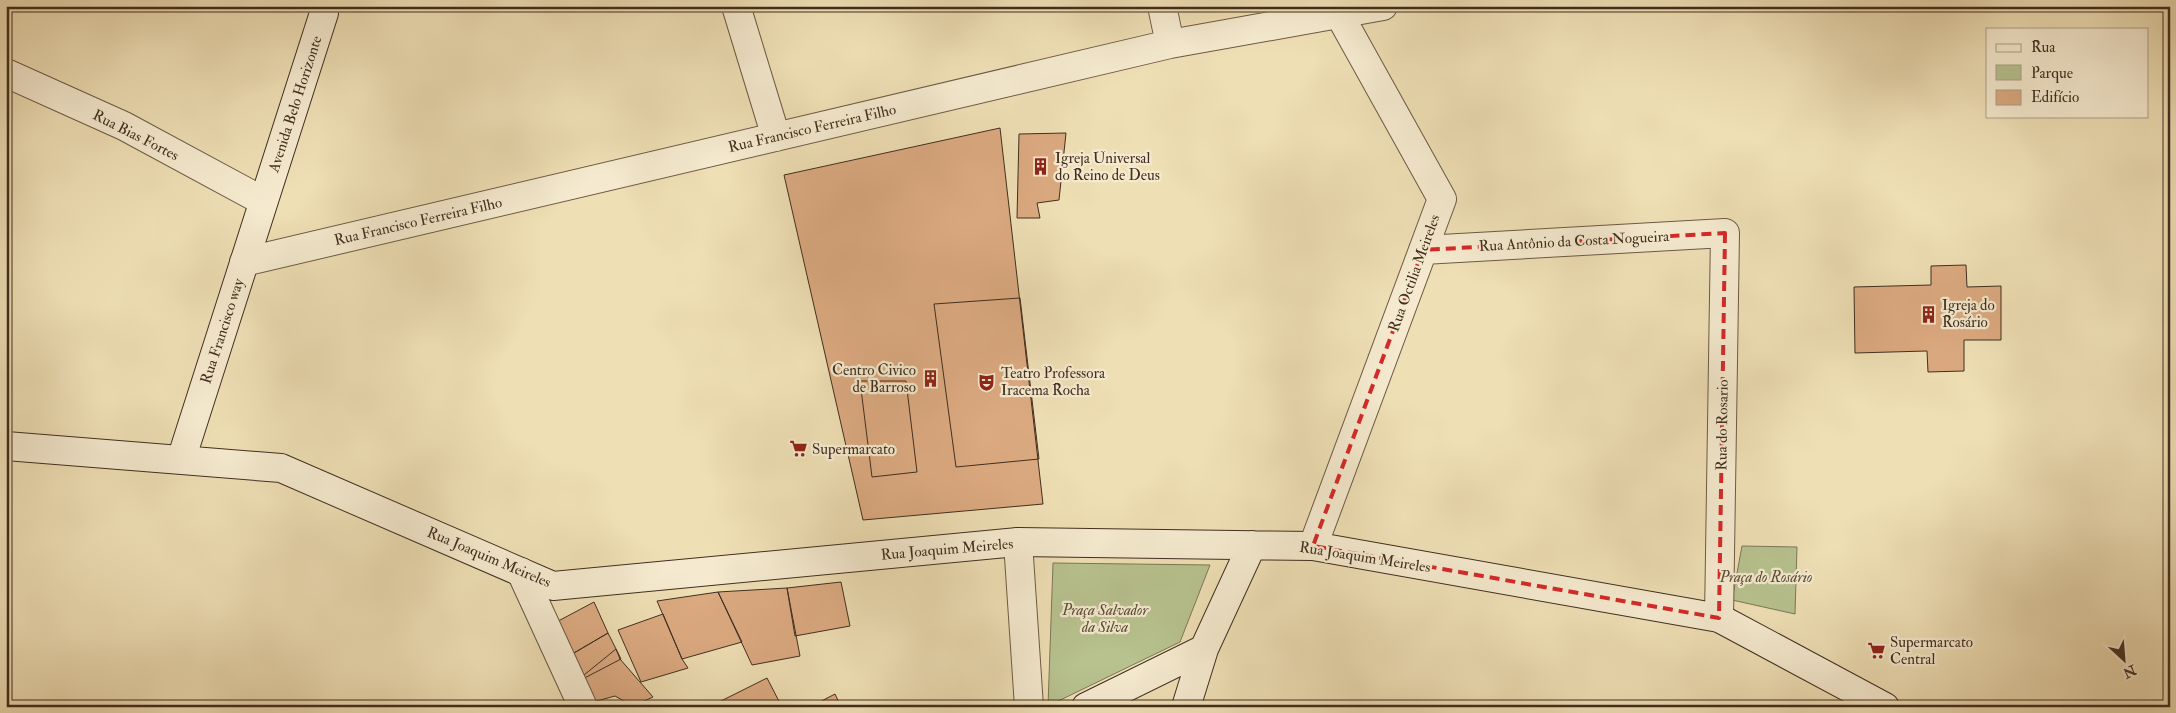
<svg xmlns="http://www.w3.org/2000/svg" width="2176" height="713" font-family="'IM FELL Double Pica',serif">
	<style>
		.green { fill: #b7c28f; stroke: #7c7857 }
		.building { fill: #dcaa81; stroke: #402e1f }
		.lines { fill: none; stroke-linecap: round; stroke-linejoin: round }
		.street-casing { stroke: #6c5a44; stroke-width: 30 }
		.secondary-casing { stroke: #402e1f; stroke-width: 30 }
		.street { stroke: #f5eacf; stroke-width: 28 }
		.secondary { stroke: #f5eacf; stroke-width: 28 }
		.marked { fill: none; stroke: #d62828; stroke-width: 4; stroke-dasharray: 10 6; stroke-linejoin: round }
		.labels { text-anchor: middle; stroke-width: 4.5; stroke-linejoin: round; paint-order: stroke }
		.street-label { font-size: 15px; fill: #402e1f; stroke: #f5eacf }
		.poi-label { font-size: 15px; fill: #402e1f; stroke: #f5eacf; text-anchor: start }
		.park-label { font-size: 15px; font-style: italic; fill: #584c35; stroke: #f5eacf }
	</style>
	<rect width="100%" height="100%" fill="#efdfb5"/>
	<filter id="stains"><feTurbulence type="fractalNoise" baseFrequency=".004" numOctaves="4"/><feColorMatrix values="0 0 0 0 .2 0 0 0 0 .09 0 0 0 0 .02 0 0 0 .5 -.17"/></filter>
	<radialGradient id="worn" r=".72"><stop offset=".6" stop-color="#630" stop-opacity="0"/><stop offset="1" stop-color="#630" stop-opacity=".3"/></radialGradient>
	<path class="green" d="M1742,546L1797,547L1795,614L1732,600Z
		M1053,563L1210,565L1180,642L1048,706Z"/>
	<path class="building" d="M1000,128L1043,504L863,520L784,175Z
		M1066,133L1059,200L1037,203L1040,218H1017L1019,134Z
		M1966,265L1967,287L2001,286V340H1964V371L1928,372L1927,351L1855,353L1854,287L1931,285V266Z
		M1020,298L1039,459L956,467L934,304Z
		M860,381H906L917,472L872,477Z
		M841,582L850,626L795,636L787,588Z
		M787,588L800,656L752,665L718,592Z
		M718,592L742,642L682,659L657,601Z
		M594,602L608,633L562,660L547,627Z
		M663,614L682,659L688,668L641,682L618,630Z
		M608,633L621,659L573,684L562,660Z
		M616,649L620,659L653,697L633,706L615,696L597,701L573,684Z
		M767,678L782,707H709Z
		M835,694L841,707H810Z"/>
	<g class="lines">
		<defs>
			<path id="street" d="M736,6L776,137
				M1162,6L1170,44
				M6,73L124,126L263,201
				M1423,250L1725,233L1719,618
				M244,262L1170,44L1383,6
				M1018,542L1029,707
				M1313,546L1442,199L1339,14
				M521,572L583,707"/>
			<path id="secondary" d="M6,446L281,468L553,586L1018,542L1313,546L1719,618L1885,707
				M181,460L324,13V6
				M1086,707L1204,649
				M1186,707L1204,649L1252,545"/>
		</defs>
		<use href="#street" class="street-casing"/>
		<use href="#secondary" class="secondary-casing"/>
		<use href="#street" class="street"/>
		<use href="#secondary" class="secondary"/>
	</g>
	<path class="marked" d="M1725,233L1719,618L1313,546L1423,250Z"/>
	<defs>
		<symbol id="building-bare" viewBox="-9 -9 18 18"><path d="M-4-6H4V6H1V3H-1V6H-4ZM-2.5-4.3h1.7v1.8h-1.7ZM.8-4.3h1.7v1.8H.8ZM-2.5-1h1.7V.8h-1.7ZM.8-1h1.7V.8H.8Z" fill="#8f2418" stroke="#f5eacf" stroke-width="2.5" paint-order="stroke"/></symbol>
		<symbol id="theatre-bare" viewBox="-9 -9 18 18"><path d="M-5-5.5Q0-4 5-5.5V0Q5 5 0 6Q-5 5-5 0ZM-3.3-2.5H-1v1.5H-3.3ZM1-2.5H3.3v1.5H1ZM-2.8 1Q0 5.5 2.8 1Z" fill="#8f2418" stroke="#f5eacf" stroke-width="2.5" paint-order="stroke"/></symbol>
		<symbol id="supermarket-bare" viewBox="-9 -9 18 18"><path d="M-6-5.5h2.5l.6 2H6L4.5 2H-2.5L-4.4-4H-6ZM-1.5 3.2a1.3 1.3 0 1 0 .1 0ZM3 3.2a1.3 1.3 0 1 0 .1 0Z" fill="#8f2418" stroke="#f5eacf" stroke-width="2.5" paint-order="stroke"/></symbol>
	</defs>
	<g fill-rule="evenodd">
		<use href="#building-bare" x="1028" y="154" width="25" height="25"/>
		<use href="#building-bare" x="1916" y="302" width="25" height="25"/>
		<use href="#building-bare" x="918" y="366" width="25" height="25"/>
		<use href="#theatre-bare" x="974" y="370" width="25" height="25"/>
		<use href="#supermarket-bare" x="786" y="436" width="25" height="25"/>
		<use href="#supermarket-bare" x="1864" y="638" width="25" height="25"/>
	</g>
	<g class="labels">
		<g class="street-label">
			<text transform="translate(295 104) rotate(-72)" y="5">Avenida Belo Horizonte</text>
			<text transform="translate(812 128) rotate(-13)" y="5">Rua Francisco Ferreira Filho</text>
			<text transform="translate(136 135) rotate(27)" y="5">Rua Bias Fortes</text>
			<text transform="translate(418 221) rotate(-13)" y="5">Rua Francisco Ferreira Filho</text>
			<text transform="translate(1574 241) rotate(-3)" y="5">Rua Antônio da Costa Nogueira</text>
			<text transform="translate(1414 273) rotate(-70)" y="5">Rua Octilia Meireles</text>
			<text transform="translate(222 331) rotate(-72)" y="5">Rua Francisco way</text>
			<text transform="translate(1722 425) rotate(-89)" y="5">Rua do Rosario</text>
			<text transform="translate(947 549) rotate(-5)" y="5">Rua Joaquim Meireles</text>
			<text transform="translate(489 557) rotate(23)" y="5">Rua Joaquim Meireles</text>
			<text transform="translate(1365 557) rotate(9)" y="5">Rua Joaquim Meireles</text>
		</g>
		<g class="poi-label">
			<text x="1055" y="163">Igreja Universal<tspan x="1055" dy="17">do Reino de Deus</tspan></text>
			<text x="1942" y="310">Igreja do<tspan x="1942" dy="17">Rosário</tspan></text>
			<text x="916" y="375" text-anchor="end">Centro Civico<tspan x="916" dy="17">de Barroso</tspan></text>
			<text x="1001" y="378">Teatro Professora<tspan x="1001" dy="17">Iracema Rocha</tspan></text>
			<text x="812" y="454">Supermarcato</text>
			<text x="1890" y="647">Supermarcato<tspan x="1890" dy="17">Central</tspan></text>
		</g>
		<g class="park-label">
			<text x="1766" y="582">Praça do Rosário</text>
			<text x="1105" y="615">Praça Salvador<tspan x="1105" dy="17">da Silva</tspan></text>
		</g>
	</g>
	<rect width="2176" height="713" fill="none" stroke="#efdfb5" stroke-width="25"/>
	<rect x="8" y="8" width="2161" height="698" fill="none" stroke="#402e1f" stroke-width="2.5"/>
	<rect x="12" y="12" width="2151" height="688" fill="none" stroke="#402e1f"/>
	<rect x="1986" y="28" width="162" height="90" fill="#f5eacf" stroke="#ad9f89"/>
	<rect x="1996" y="44" width="25" height="8" fill="#f5eacf" stroke="#ad9f89"/>
	<text x="2031" y="52" font-size="15" fill="#402e1f">Rua</text>
	<rect x="1996" y="65" width="25" height="15" fill="#b7c28f" stroke="#ad9f89"/>
	<text x="2031" y="78" font-size="15" fill="#402e1f">Parque</text>
	<rect x="1996" y="90" width="25" height="15" fill="#dcaa81" stroke="#ad9f89"/>
	<text x="2031" y="102" font-size="15" fill="#402e1f">Edifício</text>
	<g transform="translate(2124 660) rotate(154)" stroke="#f5eacf" stroke-width="4" paint-order="stroke">
	<path d="M0-4L9 19L0 12L-9 19Z" fill="#402e1f"/>
	<text y="-8" font-size="14" font-weight="bold" text-anchor="middle" fill="#402e1f">N</text>
	</g>
	<rect width="100%" height="100%" filter="url(#stains)"/>
	<rect width="100%" height="100%" fill="url(#worn)"/>
</svg>
